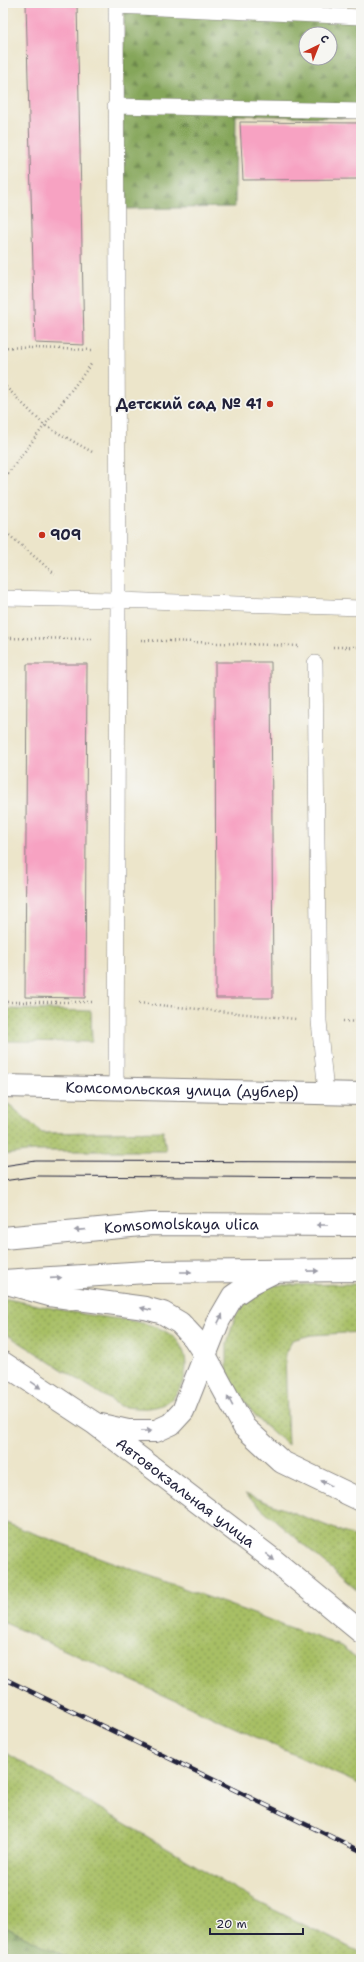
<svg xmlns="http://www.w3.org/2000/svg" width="364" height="1962" font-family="'Shantell Sans',sans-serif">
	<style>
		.grass { fill: url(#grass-dots); stroke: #647050 }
		.forest { fill: url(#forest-firs); stroke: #54644a; fill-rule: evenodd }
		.building { fill: #f7a2c2 }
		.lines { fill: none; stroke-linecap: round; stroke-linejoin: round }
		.service-casing { stroke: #878482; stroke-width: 16 }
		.minor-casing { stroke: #878482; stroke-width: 24 }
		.tertiary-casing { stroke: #878482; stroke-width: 24 }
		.primary-casing { stroke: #878482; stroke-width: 24 }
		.path { stroke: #878482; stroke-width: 2.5; stroke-dasharray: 1 3; stroke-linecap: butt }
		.service { stroke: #fff; stroke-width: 15 }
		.minor { stroke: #fff; stroke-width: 22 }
		.tertiary { stroke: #fff; stroke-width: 22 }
		.primary { stroke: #fff; stroke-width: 22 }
		.tram { stroke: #22223b; stroke-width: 1 }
		.rail-casing { stroke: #22223b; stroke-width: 4.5 }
		.rail { stroke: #f6f6f2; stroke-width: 3; stroke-dasharray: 9; stroke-linecap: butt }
		.oneway { fill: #9c9ca7 }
		.poi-dot { fill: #c8321e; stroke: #f6f6f2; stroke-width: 1.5 }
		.labels { text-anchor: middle; stroke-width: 3.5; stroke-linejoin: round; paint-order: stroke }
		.poi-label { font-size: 15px; font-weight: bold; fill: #22223b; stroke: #f6f6f2; text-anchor: end }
		.street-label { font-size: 15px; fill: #22223b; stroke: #f6f6f2 }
	</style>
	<defs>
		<pattern id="grass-dots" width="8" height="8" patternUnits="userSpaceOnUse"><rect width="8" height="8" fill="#a7bf65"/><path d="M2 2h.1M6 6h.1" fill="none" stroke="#889b54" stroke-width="1.8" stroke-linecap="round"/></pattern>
		<pattern id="forest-firs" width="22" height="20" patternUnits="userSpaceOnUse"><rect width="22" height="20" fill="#85a65a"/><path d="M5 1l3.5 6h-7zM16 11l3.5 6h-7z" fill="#6c874c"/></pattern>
	</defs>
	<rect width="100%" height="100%" fill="#f6f6f2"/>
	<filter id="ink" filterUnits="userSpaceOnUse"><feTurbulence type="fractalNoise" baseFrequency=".025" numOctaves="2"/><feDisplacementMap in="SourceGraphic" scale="8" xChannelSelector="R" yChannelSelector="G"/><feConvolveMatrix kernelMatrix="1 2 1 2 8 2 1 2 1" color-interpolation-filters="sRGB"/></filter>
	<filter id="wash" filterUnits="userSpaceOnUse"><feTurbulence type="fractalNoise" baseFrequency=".012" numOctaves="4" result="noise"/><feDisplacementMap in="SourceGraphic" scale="16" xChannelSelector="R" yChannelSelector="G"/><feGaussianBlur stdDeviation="0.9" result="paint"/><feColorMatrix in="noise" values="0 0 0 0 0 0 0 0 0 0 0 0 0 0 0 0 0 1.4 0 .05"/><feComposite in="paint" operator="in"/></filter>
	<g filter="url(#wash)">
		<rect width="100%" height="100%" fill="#ece5ca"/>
		<path class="grass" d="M3,1009L91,1011L92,1042L3,1041Z
			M3,1102L10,1105L42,1133L163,1131L166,1151H34L3,1155Z
			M361,1284V1332L311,1335L292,1340L285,1355L288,1445L259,1420L233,1387L227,1370V1344L235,1316L252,1296L274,1285Z
			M3,1298C32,1304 60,1310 89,1315C113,1319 152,1320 171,1335C190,1349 190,1376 176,1394C162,1412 139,1409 120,1406L3,1332Z
			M245,1494L361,1539V1594Z
			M3,1522L341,1646L361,1661V1785L3,1622Z
			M3,1751L254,1900L361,1953V1959H71L3,1926Z"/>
		<path class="forest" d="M124,10L361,19V118L236,115L235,207L122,209ZM306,34H330V58H306Z
			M3,1926L71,1959H3Z"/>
		<g id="blocks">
			<path class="building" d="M26,3H77L84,345L35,343Z
				M240,122L361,123V179L243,180Z
				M215,662H271L273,998H216Z
				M27,664H87L85,998L25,997Z"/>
		</g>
	</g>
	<g filter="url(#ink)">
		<use href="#blocks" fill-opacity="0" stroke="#878482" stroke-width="1"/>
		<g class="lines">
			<defs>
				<path id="service" d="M361,17L116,6L118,600L361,608
					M115,106L361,111
					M3,598L118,600L116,1089
					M315,663L319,1021L326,1093"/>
				<g id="minor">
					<path id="s1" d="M3,1086L361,1094"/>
				</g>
				<g id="tertiary">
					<path d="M3,1282L49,1295L145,1308L163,1313L180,1323L194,1338L205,1355L244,1427L282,1462L361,1500"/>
					<path id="s2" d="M3,1363L94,1423L271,1558L361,1632"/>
					<path d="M101,1425L128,1431H156L171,1424L183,1411L219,1320L233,1296L252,1283L274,1272"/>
				</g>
				<g id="primary">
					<path id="s3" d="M3,1238L152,1224L361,1225"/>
					<path d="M3,1281L147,1272L361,1270"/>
				</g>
			</defs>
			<use href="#service" class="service-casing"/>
			<use href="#minor" class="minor-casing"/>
			<use href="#tertiary" class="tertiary-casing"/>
			<use href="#primary" class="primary-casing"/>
			<path class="path" d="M3,347L93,350
				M3,384L44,425L94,453
				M3,480L92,363
				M3,518V530L55,574
				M3,638L94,639
				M141,640L298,646
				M333,647H361
				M3,1002H92
				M139,1003L296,1019
				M343,1021L361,1022"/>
			<use href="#service" class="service"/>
			<use href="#minor" class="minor"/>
			<use href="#tertiary" class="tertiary"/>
			<use href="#primary" class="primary"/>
			<path class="tram" d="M3,1166L36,1161L361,1162
				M3,1181L38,1176L361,1178"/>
			<defs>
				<path id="rail" d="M3,1678L361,1851"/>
			</defs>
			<use href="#rail" class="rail-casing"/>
			<use href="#rail" class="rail"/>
		</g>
		<defs><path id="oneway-solid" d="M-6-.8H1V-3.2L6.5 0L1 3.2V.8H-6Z"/></defs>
		<g class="oneway">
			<use href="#oneway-solid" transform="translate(322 1225) rotate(-180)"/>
			<use href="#oneway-solid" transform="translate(80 1230) rotate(175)"/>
			<use href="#oneway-solid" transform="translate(313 1271) rotate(-1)"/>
			<use href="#oneway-solid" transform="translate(186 1272)"/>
			<use href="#oneway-solid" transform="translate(56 1278) rotate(-4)"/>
			<use href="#oneway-solid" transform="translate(146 1309) rotate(-167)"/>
			<use href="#oneway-solid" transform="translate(220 1319) rotate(-63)"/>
			<use href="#oneway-solid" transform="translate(36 1385) rotate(34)"/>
			<use href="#oneway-solid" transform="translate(230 1401) rotate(-118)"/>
			<use href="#oneway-solid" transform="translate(146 1431)"/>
			<use href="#oneway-solid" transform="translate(326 1483) rotate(-154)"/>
			<use href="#oneway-solid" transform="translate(270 1557) rotate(38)"/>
		</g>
	</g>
	<g class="poi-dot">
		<circle cx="270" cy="404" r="4"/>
		<circle cx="42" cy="535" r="4"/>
	</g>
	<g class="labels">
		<g class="poi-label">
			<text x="262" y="409">Детский сад № 41</text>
			<text x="50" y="540" text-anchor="start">909</text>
		</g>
		<g class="street-label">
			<text dy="5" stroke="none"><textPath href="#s1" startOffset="179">Комсомольская улица (дублер)</textPath></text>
			<text dy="5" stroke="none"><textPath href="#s3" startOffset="179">Komsomolskaya ulica</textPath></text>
			<text dy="5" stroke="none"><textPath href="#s2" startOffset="224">Автовокзальная улица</textPath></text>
		</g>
	</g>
	<rect width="364" height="1962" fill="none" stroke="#f6f6f2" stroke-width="16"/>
	<g transform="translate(318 46) rotate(43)"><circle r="19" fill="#f6f6f2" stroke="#a1a1a9"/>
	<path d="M0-3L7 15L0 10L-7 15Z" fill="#c8321e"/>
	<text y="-6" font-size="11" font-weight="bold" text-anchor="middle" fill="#22223b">С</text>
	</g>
	<path d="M210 1928v6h93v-6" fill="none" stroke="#22223b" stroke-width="2"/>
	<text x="216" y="1928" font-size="12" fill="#22223b" stroke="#f6f6f2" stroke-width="3" paint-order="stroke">20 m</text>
</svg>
